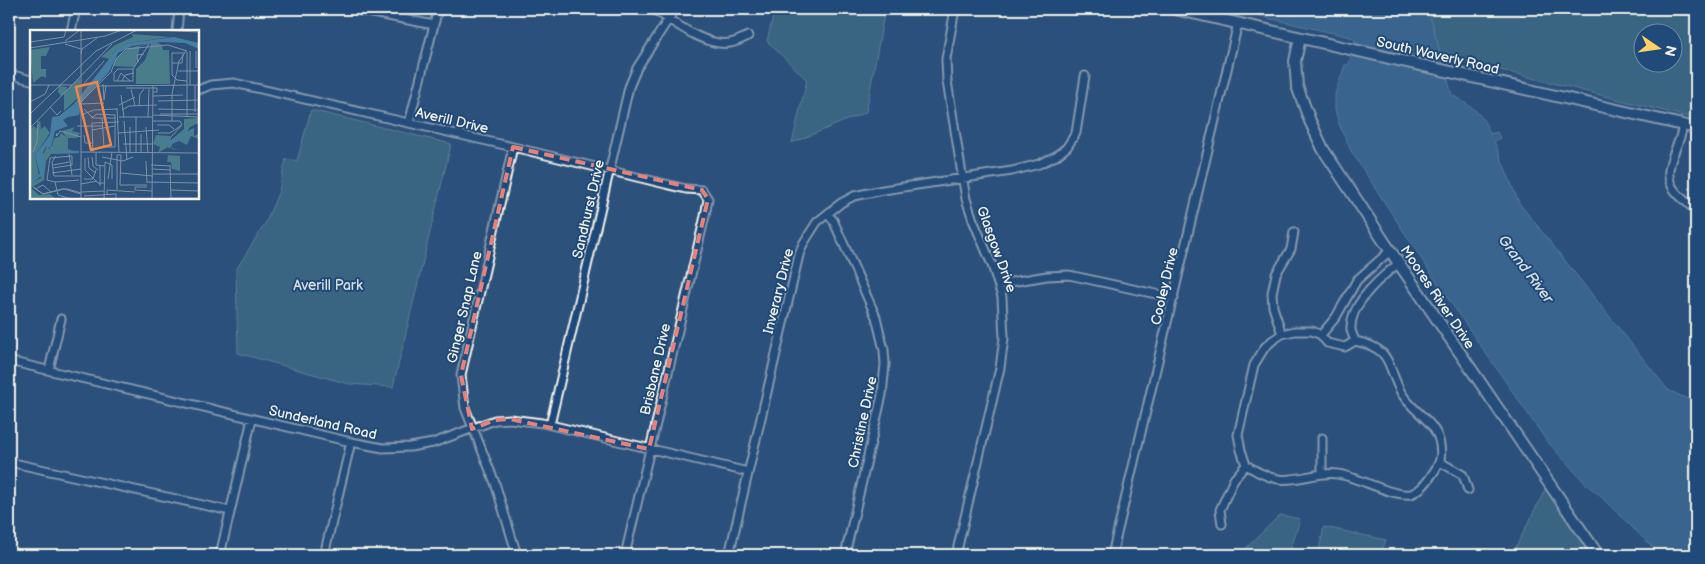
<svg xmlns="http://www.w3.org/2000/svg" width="1705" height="564" font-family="'Balsamiq Sans',sans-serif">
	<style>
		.green { fill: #497d8a; stroke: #9eb7b9; fill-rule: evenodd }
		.water { fill: #467da3; stroke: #8cabbf }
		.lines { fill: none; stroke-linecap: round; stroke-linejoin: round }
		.street-casing { stroke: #f4f1e8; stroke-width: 11 }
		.secondary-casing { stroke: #f4f1e8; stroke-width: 14 }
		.street { stroke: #1f4a7a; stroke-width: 7 }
		.secondary { stroke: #1f4a7a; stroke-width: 10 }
		.marked { fill: none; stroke: #e4827e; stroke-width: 4; stroke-dasharray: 10 6; stroke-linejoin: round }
		.labels { text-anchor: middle; stroke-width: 4; stroke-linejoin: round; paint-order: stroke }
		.street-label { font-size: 14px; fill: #f4f1e8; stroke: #1f4a7a }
		.park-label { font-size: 14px; fill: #dae0da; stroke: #1f4a7a }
		.water-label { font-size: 15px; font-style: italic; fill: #dae0de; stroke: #1f4a7a }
		.inset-river { fill: none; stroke: #467da3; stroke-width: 2.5 }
		.inset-road { fill: none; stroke: #7c91a7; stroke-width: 1 }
		.view { fill: #ec874e; fill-opacity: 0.15; stroke: #ec874e; stroke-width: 2.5 }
		.inset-edge { fill: none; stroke: #f4f1e8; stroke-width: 2.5 }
	</style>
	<rect width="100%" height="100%" fill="#2c517b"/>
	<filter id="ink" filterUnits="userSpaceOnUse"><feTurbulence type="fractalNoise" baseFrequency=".02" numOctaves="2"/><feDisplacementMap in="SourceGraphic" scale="10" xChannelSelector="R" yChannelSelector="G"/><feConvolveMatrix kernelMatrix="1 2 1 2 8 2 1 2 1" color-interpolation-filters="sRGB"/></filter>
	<g filter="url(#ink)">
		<path class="green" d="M775,9H885L866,112L792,143L807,80L767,41Z
			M1428,9H1696V119L1441,55ZM1642,32H1672V62H1642Z
			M311,110L451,144L393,387L349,384L238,353L236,270L266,222L279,191L286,159L297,161Z
			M1546,488L1590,554V555H1512Z
			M1280,515L1300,519L1289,555H1239Z
			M1324,527L1386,540L1380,555H1318Z"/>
		<path class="water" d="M1257,9H1428L1452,95C1471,106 1482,112 1490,134L1497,132L1500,138L1494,141L1519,203L1668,390L1694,402L1696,406V555H1661L1598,494L1587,485L1546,440L1436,281L1351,151L1339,124L1335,110V94L1345,65H1349L1355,38L1259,16Z"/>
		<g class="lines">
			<defs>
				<path id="street" d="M352,9L434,25
					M653,9C674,22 705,47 730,43C736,42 742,39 748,36
					M955,9L946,59L947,81L966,199L973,220L992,265L1002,297L1004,338L1000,368L956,555
					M71,31L76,9
					M177,31L179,9
					M9,74L31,80
					M198,90L211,85L234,83L513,147L686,189L702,190L708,199L705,216L625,555
					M409,123L438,9
					M1683,125C1682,130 1681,135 1679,140C1673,157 1661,175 1676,192C1682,199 1690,205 1696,211
					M513,147L461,375L465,408L495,483L517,555
					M827,214L833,220L876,317L884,350L885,364L882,395L845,555
					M999,284L1047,276L1069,275L1174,298
					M1295,331H1312L1321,335L1327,343L1345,347L1355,341C1395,349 1386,367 1402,394C1414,413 1437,422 1440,445C1442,457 1440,463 1433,473C1428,481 1421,491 1411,494C1392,497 1359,477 1338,474C1318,471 1297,482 1278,479C1266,477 1256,471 1246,465L1241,450L1238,435L1254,365L1265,347L1273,340L1282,334Z
					M1282,334L1273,307L1272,293L1276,274L1291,249L1294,232
					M1321,335L1336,317L1357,280L1390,251
					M1355,341C1354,338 1352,334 1351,330C1349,304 1381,277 1399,263
					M9,361L351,442L383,448L410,447L433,443L495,420L510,419L542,423L748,472
					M49,370L61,319
					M550,425L629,87L637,68L675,9
					M1322,438V474
					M9,462L230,511
					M1440,462L1463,475L1468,490
					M1222,524L1220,510L1234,479L1246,465
					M220,555L252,419
					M324,555L351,442
					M729,555L799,255L803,244L817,222L841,203L854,196L883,190L1012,171L1039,164L1056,156L1067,147L1076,133L1085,76
					M1112,555L1238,23"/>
				<path id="secondary" d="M1175,9L1696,128
					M1300,38L1295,61L1297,86L1310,121L1323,149L1385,243L1598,555"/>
			</defs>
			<use href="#street" class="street-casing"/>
			<use href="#secondary" class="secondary-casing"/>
			<use href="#street" class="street"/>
			<use href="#secondary" class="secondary"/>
		</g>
	</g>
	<path d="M0 0H1705V564H0ZM513,147L702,190L708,199L649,449L510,419L495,420L472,429L461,375Z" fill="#2c517b" fill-opacity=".55" fill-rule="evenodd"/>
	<path class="marked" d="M513,147L702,190L708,199L649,449L510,419L495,420L472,429L461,375Z"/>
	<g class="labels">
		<g class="street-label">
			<text transform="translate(1438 55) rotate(13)" y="5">South Waverly Road</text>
			<text transform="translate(452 120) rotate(13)" y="5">Averill Drive</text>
			<text transform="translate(588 209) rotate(-77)" y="5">Sandhurst Drive</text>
			<text transform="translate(997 249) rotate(70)" y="5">Glasgow Drive</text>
			<text transform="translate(1164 286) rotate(-77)" y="5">Cooley Drive</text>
			<text transform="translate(778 291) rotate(-76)" y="5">Inverary Drive</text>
			<text transform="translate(1438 297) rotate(56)" y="5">Moores River Drive</text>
			<text transform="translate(464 307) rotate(-77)" y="5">Ginger Snap Lane</text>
			<text transform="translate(655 369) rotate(-77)" y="5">Brisbane Drive</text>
			<text transform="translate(323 422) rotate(13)" y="5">Sunderland Road</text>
			<text transform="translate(862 422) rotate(-78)" y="5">Christine Drive</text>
		</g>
		<g class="park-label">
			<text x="328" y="290">Averill Park</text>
		</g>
		<g class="water-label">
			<text transform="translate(1526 269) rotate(53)" y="5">Grand River</text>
		</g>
	</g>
	<g transform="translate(30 30)">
		<rect width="169" height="169" fill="#2c517b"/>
		<path d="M102,4L140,7L98,13L85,21L80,29L71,27L85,15L103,7ZM126,12L132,15L133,20H139L140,54H106V39L115,30L121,14L110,16L105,37L83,36L86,28L99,18ZM20,17L16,26H11V39H16V48L12,46L3,53L0,20ZM50,48V66L34,81V64L31,66L28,62L29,56L37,57L36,60ZM169,88V93L160,97L156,104L164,99V106L169,104V109L161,106L157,115L149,111L142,114V118L149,120L142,119L141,115L140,119L138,117L128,123L130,117L123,114L126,105L140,106L141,110L154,99V89ZM10,89L11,99L15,96L20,103L5,125L9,145L0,149L1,98L4,96L7,99ZM45,97L42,101L50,103L47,108H38V119L49,123L21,124L16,131L14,150L1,158L9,165L20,164L26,169H0V153L11,148L8,125H13L17,116L21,120L24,108L29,107L31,103L36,107L32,101ZM138,125L150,126V141L142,139L141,132H137Z" fill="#497d8a"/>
		<path d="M144,7L169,13V19L155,13L131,12L102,16L88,23L79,42L53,70L49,85L38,87L33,90L38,96L25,101L21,117H16L13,122L14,144L0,154V149L10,144L5,125L20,105L22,87L29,86L44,74L86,20L98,13Z" fill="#467da3"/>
		<path class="inset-river" d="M126,109L140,113L164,99M20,117L26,122H49"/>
		<path class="inset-road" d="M127,0L169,2M35,11L50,0M0,12L34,7L36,0M35,14L51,19M0,18L75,6L92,0M160,21V55M157,22V87M155,23H142V45L147,50L157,51M51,24L52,19L67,8M108,33L107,25L114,24M142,33H152L153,24M166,38V21M103,39L119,14M148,41H169M84,43V51H103V39M84,43L88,39H103M87,51L91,43L100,51M92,51L95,45L104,43M73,54L74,70L76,55M0,55H42M165,55V82M68,56L169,55M51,57L74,31M96,58H127V62H123M101,59L105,76M91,65L94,87M123,66L153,65M128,71L169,70M0,72L15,64L19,55M51,72L81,42L86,29L96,19L138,15L157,21M51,74L74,73M89,75L105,67M109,76L110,64L114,59M20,77L27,85L31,81M87,78L89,122M54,79L63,88H85M128,79L169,80M92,80L99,76L127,75M0,84L66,21L107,0M130,84H169M51,85L64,80L87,79M123,85L169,87M89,87H123M106,87V123M118,87L119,59M61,88L67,84L85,85V117H74L72,88M94,91L97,130M123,91H150L152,95M142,91V64L149,31L156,21M127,95H139L144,99M47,96H72M100,97V123M116,97L118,123M0,98L82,14M62,100L85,96M27,103L26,105L27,106L30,101L51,107M88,103L129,100M128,103H140L152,95M111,104V123M54,105L55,113H63M140,108L152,95M93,114H123M3,122L7,112L8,91M51,122L169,123M63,122L62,93L89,92M66,122V135L74,136M39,124L42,145M26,126L22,132L24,146H51M58,127L59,138L66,143M62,127L63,136L68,140M72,127L93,131L103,127M55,128V140L68,153H74M116,131L117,153M23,135L39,132M121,135L140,136M140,135L141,169M23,138L42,135V126L20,128L17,150L25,152L28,165L41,169M123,139L140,140M22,143L51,139M90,143L123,146M123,144H169M54,149H63L66,140M78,149L82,122M25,152L49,150M117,152L169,153M51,154L67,151M90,155H117M70,156V136M117,157H105V160L122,161M5,159L13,155L22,163M87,160V125H91L90,155M141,160L169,161M51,162L74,161M51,163L38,159H32L13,164L3,157L13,164L34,159L51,164M77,165V160L105,162M54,166L86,164V169M139,168H169M51,169V0M74,169L75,132L82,135V149M122,169L123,55"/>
		<path class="view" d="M67,52L81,115L61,120L46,57Z"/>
		<rect width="169" height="169" class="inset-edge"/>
	</g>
	<rect width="1705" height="564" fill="none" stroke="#1f4a7a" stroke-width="30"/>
	<rect x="15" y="15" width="1675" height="534" fill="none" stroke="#f4f1e8" stroke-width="2" filter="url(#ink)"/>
	<g transform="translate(1658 48) rotate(103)"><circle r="24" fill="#1f4a7a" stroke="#748da6"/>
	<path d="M0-4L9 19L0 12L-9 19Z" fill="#ffd166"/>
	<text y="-8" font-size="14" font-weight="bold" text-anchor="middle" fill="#f4f1e8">N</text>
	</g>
</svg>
